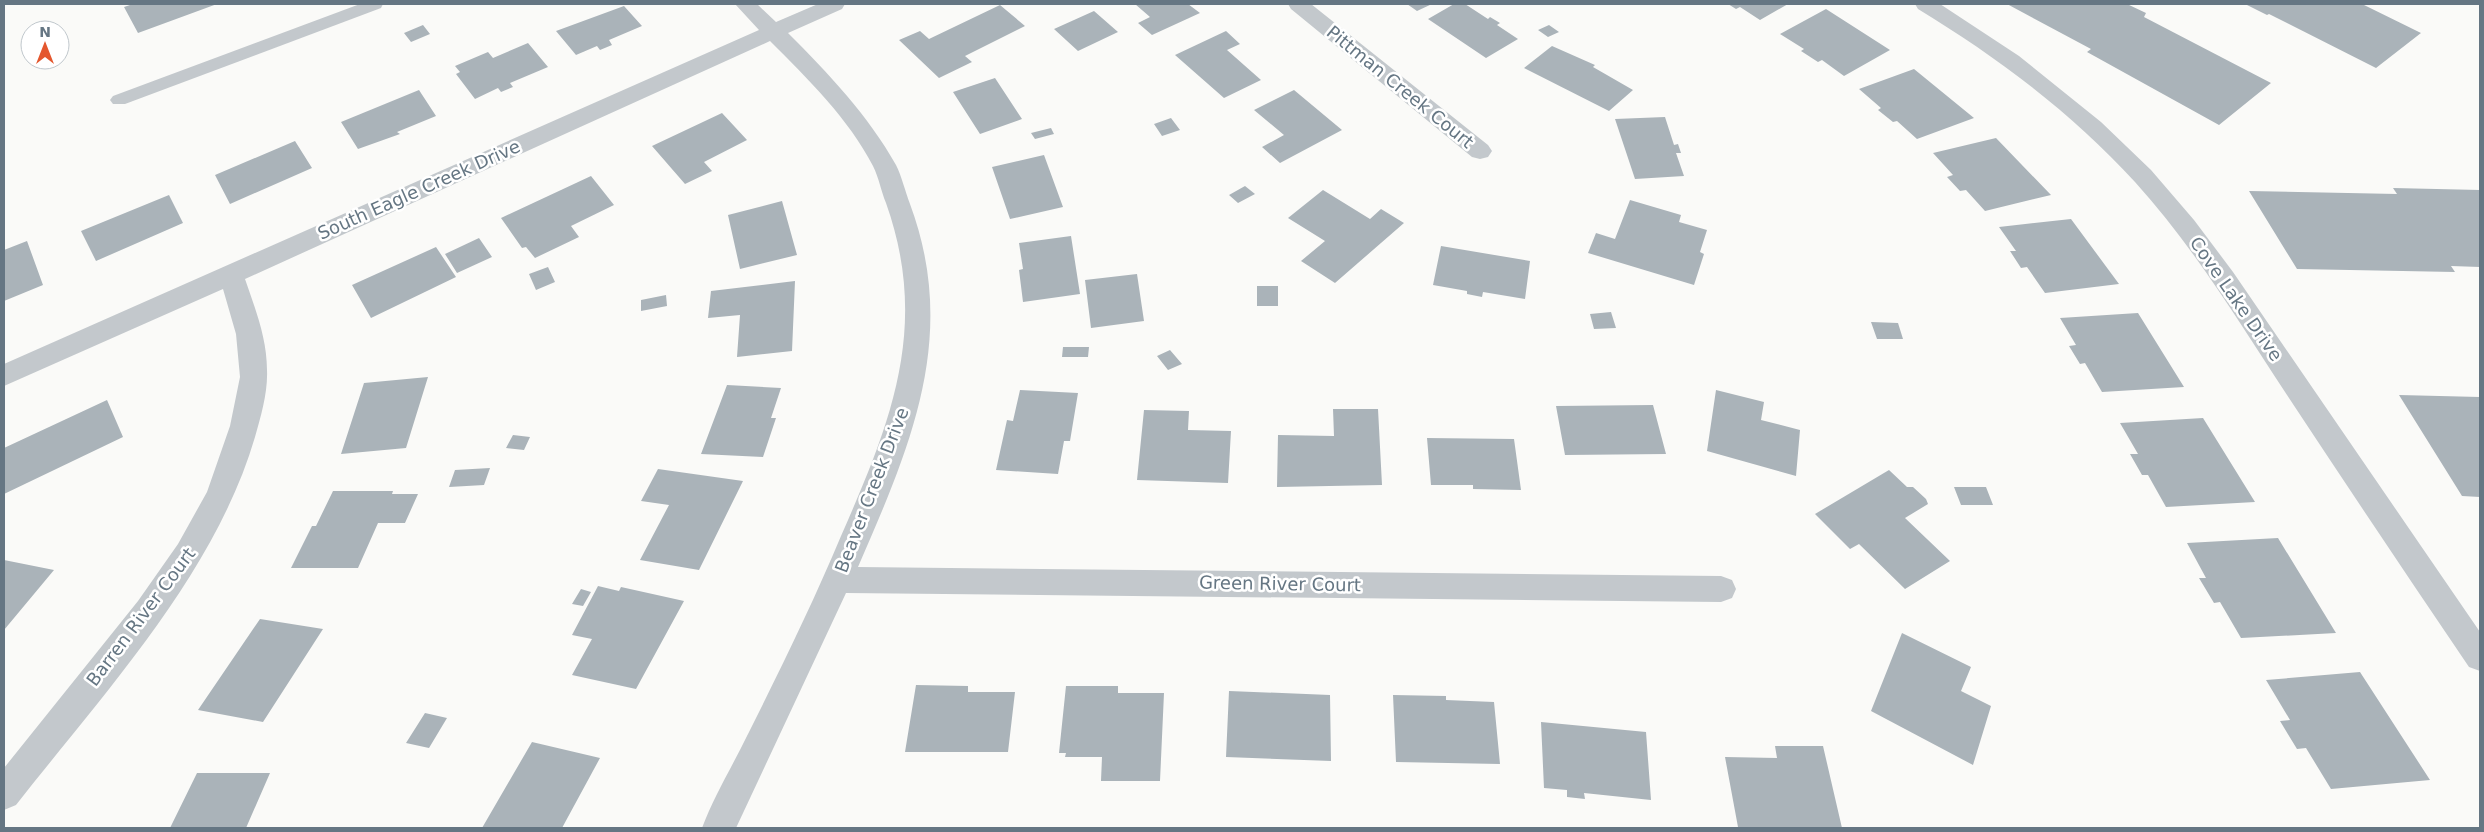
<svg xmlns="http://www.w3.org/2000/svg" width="2484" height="832" font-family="'DejaVu Sans',sans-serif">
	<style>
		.building { fill: #aab3b9 }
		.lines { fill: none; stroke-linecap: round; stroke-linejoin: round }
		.lane { fill: #c3c8cc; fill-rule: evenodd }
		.street { fill: #c3c8cc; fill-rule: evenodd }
		.labels { text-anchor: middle; stroke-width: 5; stroke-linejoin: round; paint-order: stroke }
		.street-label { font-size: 18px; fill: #657683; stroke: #fff }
	</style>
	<rect width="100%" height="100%" fill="#fafaf8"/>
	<path class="building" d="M133,4H217L138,33L124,7Z
		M1135,4H1188L1200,13L1152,35L1138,23L1150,17Z
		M1407,4H1432L1417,11Z
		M1454,4H1465L1488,19L1490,17L1500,23L1497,25L1518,39L1486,58L1428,19Z
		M1728,4H1788L1760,20L1740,7L1736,9Z
		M2007,4H2127L2146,13L2144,17L2271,83L2219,125L2087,52L2091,49Z
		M2245,4H2362L2421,33L2376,68L2269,14L2267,15Z
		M1000,5L1025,26L965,56L972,62L939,78L899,40L920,31L929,39Z
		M624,6L642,26L609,40L612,45L600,50L597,46L576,55L556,31Z
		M1826,9L1890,50L1844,76L1822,60L1818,62L1801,51L1804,49L1780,34Z
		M1094,11L1118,32L1078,51L1054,29Z
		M423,25L430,34L411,42L404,33Z
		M1549,25L1559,32L1548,37L1538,30Z
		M1226,31L1240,44L1227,50L1261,80L1224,98L1175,55Z
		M528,43L548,67L510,83L513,87L501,92L498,88L475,99L456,74L460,72L455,66L488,52L493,58Z
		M1552,46L1595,65L1593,67L1633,90L1609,111L1524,68Z
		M1914,69L1974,118L1917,139L1897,121L1893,122L1878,110L1881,108L1859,89Z
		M995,78L1022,119L980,134L953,92Z
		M419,90L436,116L397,132L400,134L358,149L341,122Z
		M1294,90L1342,130L1280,163L1262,147L1284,135L1254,110Z
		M722,113L747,140L704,162L712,171L685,184L652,146Z
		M1665,117L1674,145L1678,144L1681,153H1676L1684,176L1635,179L1615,119Z
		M1171,118L1180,130L1162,136L1154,124Z
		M1051,128L1054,134L1035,139L1031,133Z
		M1996,138L2051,195L1985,211L1966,190L1960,191L1947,177L1953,175L1933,153Z
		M295,141L312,168L230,204L215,175Z
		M1044,155L1063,207L1010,219L992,167Z
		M591,176L614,205L571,226L579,237L535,258L526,247L522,248L501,218Z
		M1245,186L1255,194L1238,203L1229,195Z
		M2393,188L2480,190V267L2451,266L2455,272L2297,269L2249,191L2397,194Z
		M1323,190L1370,219L1381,209L1404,223L1335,283L1301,261L1325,241L1288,218Z
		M169,195L183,223L96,261L81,231Z
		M1630,200L1681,215L1679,222L1707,230L1700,252L1704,254L1694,285L1588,253L1596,233L1615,239Z
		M782,201L797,255L740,269L728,215Z
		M2071,219L2119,284L2045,293L2027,267L2021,268L2010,251H2016L1999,227Z
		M1071,236L1080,294L1023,302L1019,270L1023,269L1019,243Z
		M479,238L492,257L457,273L445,254Z
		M27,241L43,285L4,301V250Z
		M1441,246L1530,261L1525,299L1483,292L1482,297L1467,294V291L1433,285Z
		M436,247L456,277L371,318L352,285Z
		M548,267L555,282L536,290L529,274Z
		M1137,274L1144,321L1091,328L1085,280Z
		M795,281L792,351L737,357L740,315L708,318L711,291Z
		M1257,286H1278V306H1257Z
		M666,295L667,306L641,311V300Z
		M1611,312L1616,328L1594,329L1590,314Z
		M2138,313L2184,387L2102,392L2085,363L2080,364L2069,346L2076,345L2060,318Z
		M1871,322L1898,323L1903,339H1877Z
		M1063,347H1089L1088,357H1062Z
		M1170,350L1182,364L1168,370L1157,356Z
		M428,377L406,448L341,454L364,383Z
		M727,385L781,388L771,418H776L763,457L701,454Z
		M1020,390L1078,393L1070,441H1064L1058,474L996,470L1007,420L1013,421Z
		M1716,390L1764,402L1761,420L1800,430L1796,476L1707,451Z
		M2399,395L2480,397V497L2462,496Z
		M107,400L123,437L4,494V448Z
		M1653,405L1666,454L1565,455L1556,406Z
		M1333,409H1378L1382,485L1277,487L1278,435L1334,436Z
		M1144,410L1189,411L1188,430L1231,431L1228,483L1137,480Z
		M2203,418L2255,502L2166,507L2148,475H2142L2130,454H2138L2120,423Z
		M513,435L530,437L524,450L506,448Z
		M1427,438L1514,439L1521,490L1473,489V485H1431Z
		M490,468L484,485L449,487L455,470Z
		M658,469L743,481L699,570L640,560L669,505L641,501Z
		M1889,470L1907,487H1913L1926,499L1928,504L1905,518L1950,561L1905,589L1859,544L1850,549L1815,514Z
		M1954,487H1986L1993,505H1961Z
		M333,491H393L392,494H418L405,523H378L358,568H291L312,526H316Z
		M2278,538L2336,633L2241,638L2220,602L2214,603L2199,578H2206L2187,543Z
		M4,560L54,570L4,630Z
		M598,586L619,591L621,587L684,601L636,689L572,675L592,639L572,635Z
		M581,589L591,592L583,606L572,604Z
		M260,619L323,629L263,722L198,710Z
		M1902,633L1971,667L1961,691L1991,706L1973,765L1871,711Z
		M2360,672L2430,780L2331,789L2306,748L2297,749L2280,721L2290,720L2266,680Z
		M916,685L968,686V692H1015L1008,752H905Z
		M1066,686H1118V693H1164L1160,781H1101L1102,757H1065L1066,753H1059Z
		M1229,691L1330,695L1331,761L1226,757Z
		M1393,695L1446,696V700L1494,702L1500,764L1396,762Z
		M425,713L447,718L429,748L406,743Z
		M1541,722L1646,732L1651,800L1584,793L1585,799L1567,797V790L1544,788Z
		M532,742L600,758L562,828H482Z
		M1775,746H1823L1842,828L1738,827L1725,757L1777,758Z
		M197,773H270L246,828H170Z"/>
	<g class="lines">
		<path class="lane" d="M360,4H383L381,8L125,104H113L110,100L113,96Z"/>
		<path class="street" d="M735,4H757L776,22L818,4H845L842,9L788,33C828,73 868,115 896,165C902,177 905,191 910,204C959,336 911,445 858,567L1721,576L1732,580L1736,589L1732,598L1721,602L846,593L736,828H702C714,796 733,765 748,734C781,668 813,603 841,536C891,422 930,327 886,203C881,191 879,178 873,166C849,119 807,78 770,41L245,279C255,308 267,338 267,370C268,392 261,416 255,437C215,574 103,694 16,805L4,810V768L138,601L178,544L207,492L230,426L240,377L236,334L223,289L4,386V364L759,30Z
			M1288,4H1311L1488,145L1492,151L1488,157L1480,159L1472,157L1291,9Z
			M1915,4H1940L2019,56L2101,122L2151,170L2194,220L2233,272L2480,632V671L2469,667C2408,577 2347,486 2287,395C2239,322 2194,247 2135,182C2072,113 1997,57 1918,9Z"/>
	</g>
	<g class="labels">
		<g class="street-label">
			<text transform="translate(1400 87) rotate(39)" y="6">Pittman Creek Court</text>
			<text transform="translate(419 190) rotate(-24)" y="6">South Eagle Creek Drive</text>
			<text transform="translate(2236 299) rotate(55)" y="6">Cove Lake Drive</text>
			<text transform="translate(872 490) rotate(-69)" y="6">Beaver Creek Drive</text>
			<text transform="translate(1280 584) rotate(1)" y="6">Green River Court</text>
			<text transform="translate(141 617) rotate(-53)" y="6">Barren River Court</text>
		</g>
	</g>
	<rect width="2484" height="832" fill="none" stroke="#657683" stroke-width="10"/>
	<g transform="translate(45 45)"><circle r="24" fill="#ffffff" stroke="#c1c8cd"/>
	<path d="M0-4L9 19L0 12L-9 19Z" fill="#e4572e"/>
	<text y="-8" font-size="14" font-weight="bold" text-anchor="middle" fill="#657683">N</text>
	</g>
</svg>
